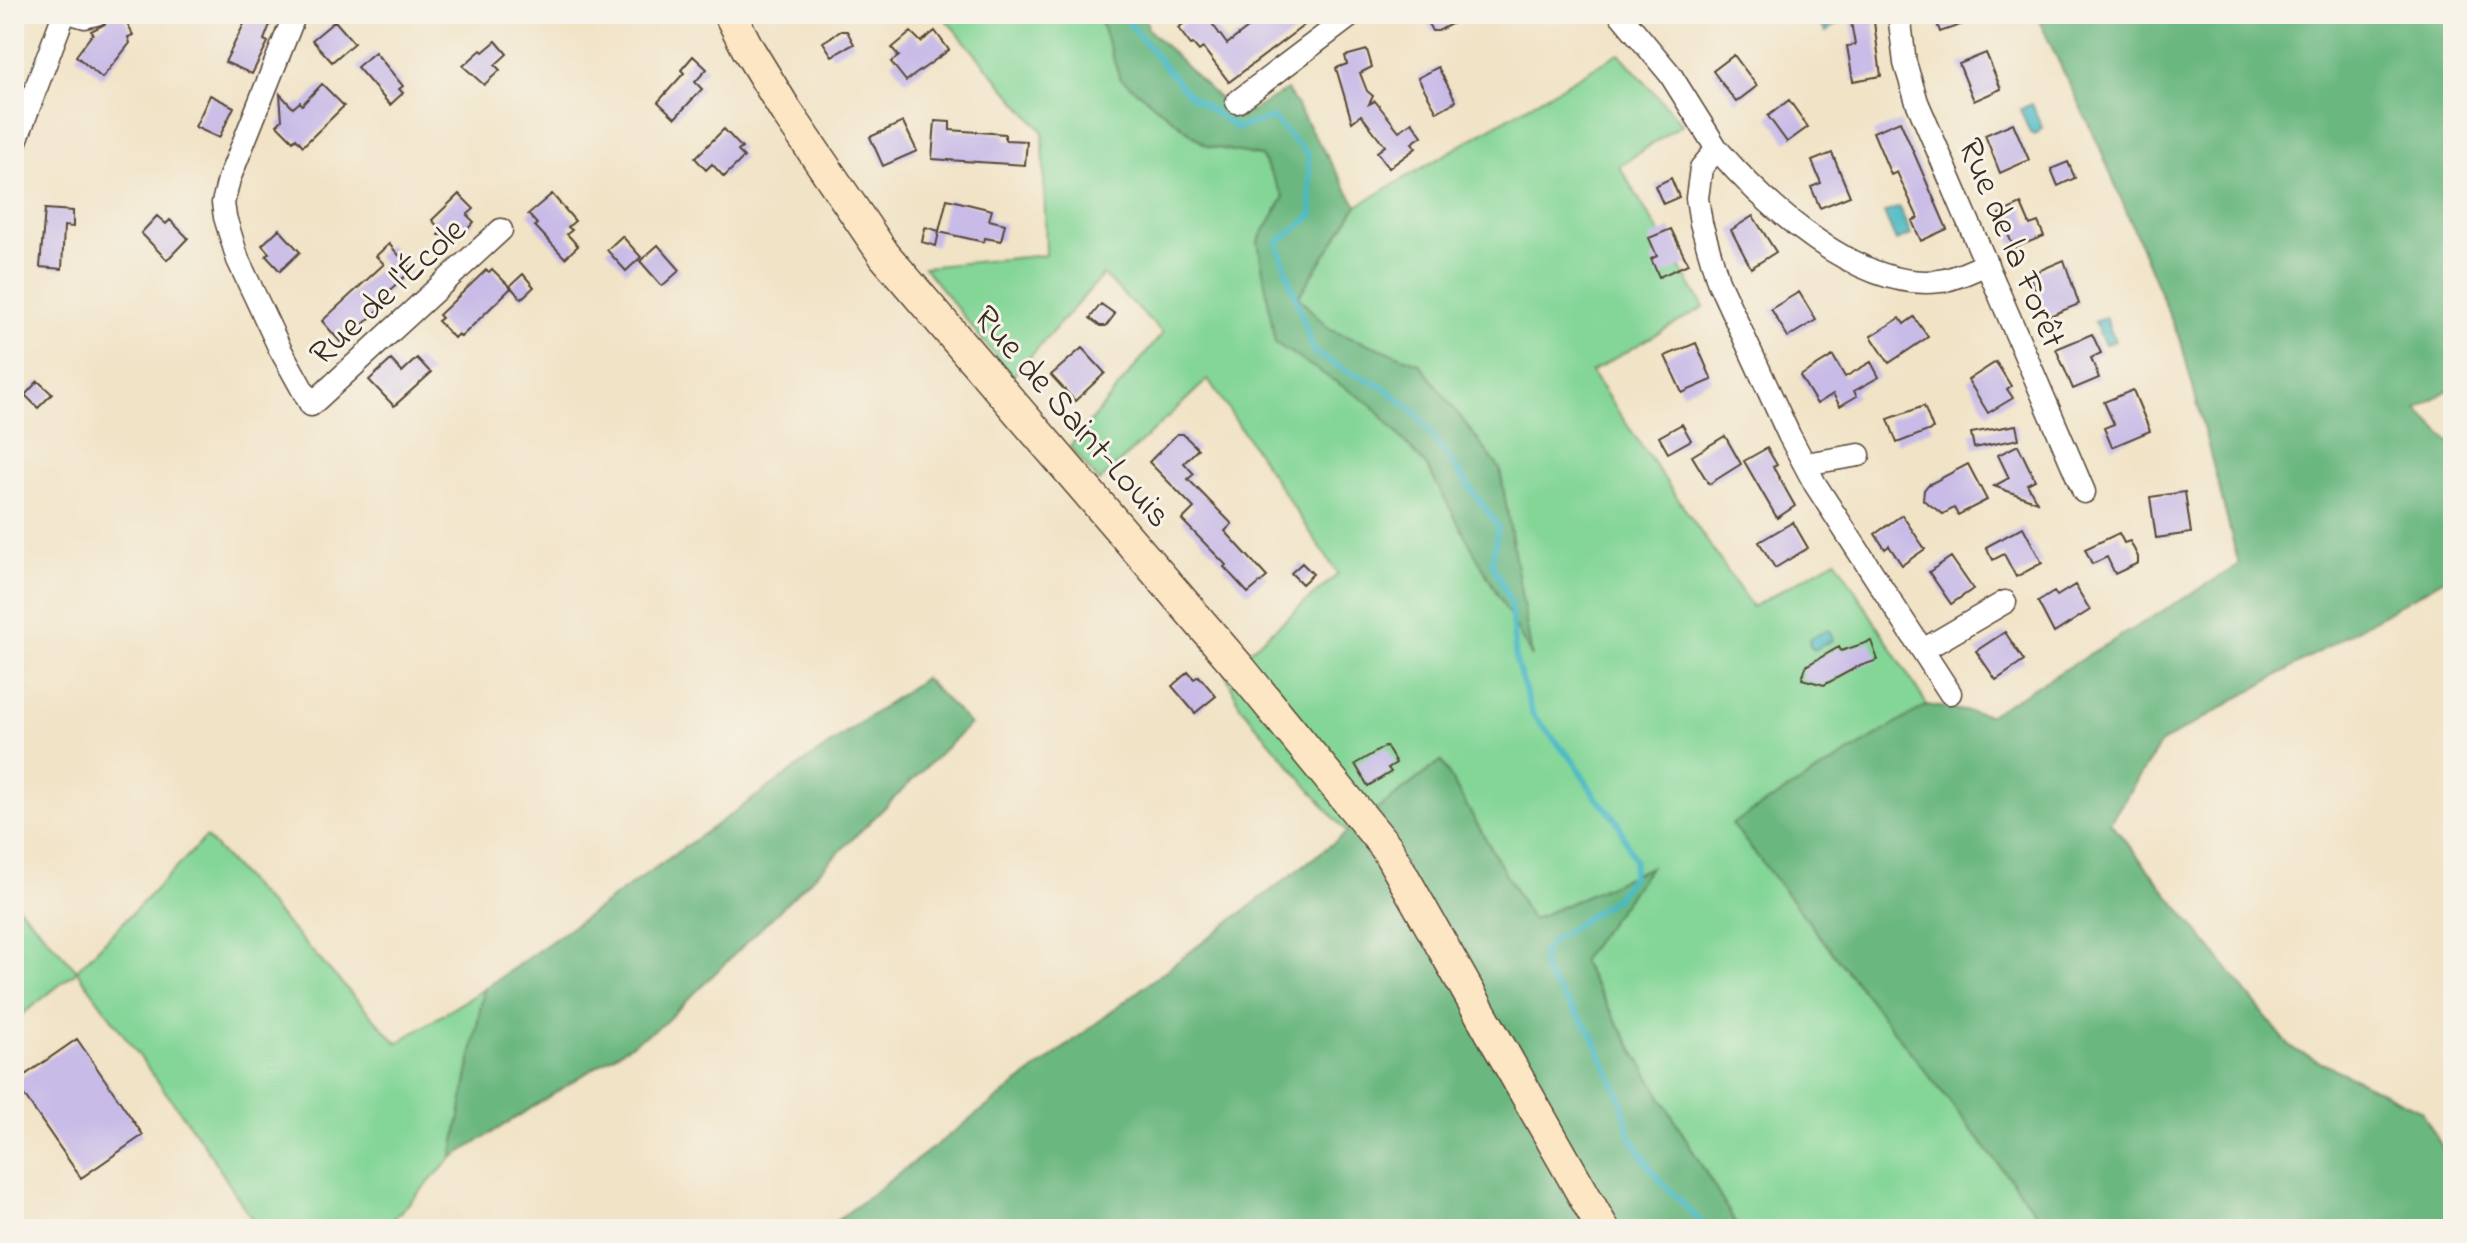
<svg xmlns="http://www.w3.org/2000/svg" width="2467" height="1243" font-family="'Indie Flower',sans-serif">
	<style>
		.green { fill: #84d697; stroke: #60805a; stroke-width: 2 }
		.forest { fill: #6bb780; stroke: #53704f; stroke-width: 2 }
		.water { fill: #4ab9c3; stroke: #427270; stroke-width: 2 }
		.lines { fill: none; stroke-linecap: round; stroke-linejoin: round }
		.stream { stroke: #4ab9c3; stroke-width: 6 }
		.building { fill: #c8bbe7 }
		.street-casing { stroke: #564637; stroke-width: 25 }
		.secondary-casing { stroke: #564637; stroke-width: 35 }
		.street { stroke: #fff; stroke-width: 22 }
		.secondary { stroke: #fce6c4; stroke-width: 32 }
		.labels { text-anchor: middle; stroke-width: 6; stroke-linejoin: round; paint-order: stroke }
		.street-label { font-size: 36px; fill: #3b2a1e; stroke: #f7f3e8 }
	</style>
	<rect width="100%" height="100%" fill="#f7f3e8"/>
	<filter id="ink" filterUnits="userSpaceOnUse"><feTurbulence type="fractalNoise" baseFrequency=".0125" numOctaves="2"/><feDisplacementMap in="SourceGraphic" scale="16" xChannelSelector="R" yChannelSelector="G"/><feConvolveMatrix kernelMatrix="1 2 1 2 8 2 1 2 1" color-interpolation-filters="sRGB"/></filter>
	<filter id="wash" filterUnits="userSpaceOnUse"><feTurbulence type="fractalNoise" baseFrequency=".006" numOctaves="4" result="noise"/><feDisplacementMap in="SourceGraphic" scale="32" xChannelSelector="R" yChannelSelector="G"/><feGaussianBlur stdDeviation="1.8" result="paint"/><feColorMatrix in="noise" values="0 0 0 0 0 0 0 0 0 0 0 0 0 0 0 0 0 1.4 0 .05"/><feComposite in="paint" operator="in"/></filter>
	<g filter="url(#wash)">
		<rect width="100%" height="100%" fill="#f1e3c6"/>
		<path class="green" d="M941,14H1098L1120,78L1207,146L1261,156L1284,197L1258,241L1276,343L1372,405L1428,468L1531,654L1500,469L1419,363L1330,330L1298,297L1357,206L1619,53L1682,124L1619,166L1704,307L1591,372L1752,607L1836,560L1927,705L1733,824L2049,1229H1739L1581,961L1649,868L1532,920L1441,761L1347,833L1240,706L1225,672L1338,574L1208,379L1099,482L1070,446L1163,333L1103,275L1012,377L924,267L1046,255L1043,132Z
			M206,837L397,1043L484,989L452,1158L384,1229H330L327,1227L323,1229H258L203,1143L77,971L14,1021V902L77,970Z"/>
		<path class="forest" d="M1098,14H1145L1148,29L1239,118L1287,90L1357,206L1298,297L1330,330L1419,363L1500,469L1532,657L1428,468L1372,405L1275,343L1258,241L1284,197L1261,156L1207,146L1120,78Z
			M2036,14H2453V387L2417,409L2453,445V574L2161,743L2110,822L2291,1048L2422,1111L2453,1167V1229H2049L1732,824L1927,705L1989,715L2239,565L2182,345L2100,148Z
			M924,678L970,724L662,1025L452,1158L484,989Z
			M1441,761L1532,920L1650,867L1581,961L1739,1229H826Z"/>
		<path class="water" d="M1829,14H1845L1847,17L1826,32L1818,21Z
			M2032,104L2042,128L2035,135L2030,133L2020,109Z
			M1899,207L1911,235L1896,241L1884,213Z
			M2105,317L2115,341L2105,345L2094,322Z
			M1826,630L1830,631L1833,640L1814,650L1809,643L1810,639Z"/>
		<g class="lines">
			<path class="stream" d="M1124,14L1135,31L1188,94L1237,128L1273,118L1308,155L1312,216L1277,243L1314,352L1345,370L1382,386L1415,412L1498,526L1492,563L1510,600L1516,661L1533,715L1575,763L1595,796L1617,821L1635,861L1632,876L1616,898L1551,942L1542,955L1544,970L1555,987L1591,1032L1622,1102L1630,1136L1656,1176L1708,1229"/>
		</g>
		<g id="blocks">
			<path class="building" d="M110,14H122L133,35L128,37L130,43L102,78L76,56L93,33L91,31L105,24Z
				M249,14H274L264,40L268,42L252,74L225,62Z
				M1196,14H1205L1227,44L1266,14H1319L1229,82L1203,48L1199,51L1193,44L1191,45L1178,28Z
				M1423,14H1470L1438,31H1432Z
				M1854,14H1873L1881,76L1853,81L1847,46L1855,45L1851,22H1856Z
				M1934,14H1985L1986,16L1940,32Z
				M335,21L354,43L332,62L312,40Z
				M841,31H847L854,44L832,56L823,42Z
				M935,31L949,50L906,81L891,62L899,56L892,48L911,32L921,42Z
				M496,41L507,54L495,65L500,70L484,85L463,66L481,50L483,52Z
				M1367,50L1372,67L1360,73L1367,91L1373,96L1369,104L1375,101L1399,131L1412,122L1422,136L1412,143L1416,148L1389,168L1377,152L1385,146L1361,115L1352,122L1336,68L1347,64L1345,56Z
				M375,52L403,86L399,89L403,93L390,105L357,67Z
				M1986,53L2001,89L1974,101L1959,64Z
				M1734,55L1757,86L1736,102L1713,71Z
				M693,56L707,69L695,82L702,89L675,118L658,102L684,73L681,70Z
				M1438,67L1456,101L1437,112L1418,78Z
				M322,84L344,106L303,146L296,138L293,141L277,125L282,120L280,94L293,108L300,102L302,105Z
				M210,95L234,107L219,138L195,127Z
				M1789,100L1808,127L1787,142L1768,116Z
				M935,121L950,122V130L1005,134V140L1027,141L1025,165L932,159Z
				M1900,121L1947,229L1921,241L1912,221L1918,218L1897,172L1891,175L1873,132Z
				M903,122L917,151L883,166L870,137Z
				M2013,123L2029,160L2000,173L1985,135Z
				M724,129L742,148L738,151L744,157L724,177L712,164L706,170L695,158Z
				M1832,153L1850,196L1820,208L1811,187L1821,183L1812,161Z
				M2068,162L2075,178L2058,186L2051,169Z
				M1671,178L1679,197L1663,204L1655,186Z
				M459,194L474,209L467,215L474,222L462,235H439L440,229L432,220Z
				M552,194L575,221L568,227L572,230L567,234L578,246L565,258L535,226L537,224L528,214Z
				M947,199L992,210L989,220L1005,224L1001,241L985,238L984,242L939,232L936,246L922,242L925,227L939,231Z
				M2021,204L2030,225L2038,222L2044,236L2014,248L1999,214Z
				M45,209L73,211V227L64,226L62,269L40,267Z
				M157,216L166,224L170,220L188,238L167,260L141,233Z
				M1753,216L1776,252L1751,268L1731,230Z
				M279,229L300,252L280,271L266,256L269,253L262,245Z
				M1671,229L1688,264L1659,277L1651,259L1657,256L1649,238Z
				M622,236L641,257L626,271L607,250Z
				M389,244L412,270L382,297L387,302L342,344L322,321L384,264L376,256Z
				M658,245L680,270L662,286L640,261Z
				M2064,260L2079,304L2047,317L2029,275Z
				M492,269L511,288L461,337L458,334L454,338L438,321L442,318L439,315L486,270L489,272Z
				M523,274L534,287L521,299L510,286Z
				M1799,292L1816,320L1788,337L1771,309Z
				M1101,304L1115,314L1106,326H1100L1090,318Z
				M1914,317L1928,337L1889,363L1871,336L1900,318L1904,324Z
				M2092,334L2101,353L2091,358L2099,378L2073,389L2056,349Z
				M1696,343L1712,380L1682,393L1665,356Z
				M1082,348L1105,373L1075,401L1051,375Z
				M1833,356L1845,377L1871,362L1879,377L1854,391L1857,396L1840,406L1833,394L1817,404L1800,376Z
				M417,358L431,373L394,406L369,380L391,360L402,372Z
				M1996,362L2011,386L2007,389L2013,398L1988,413L1968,380Z
				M38,381L52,394L38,408L25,395Z
				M2133,390L2150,431L2112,447L2104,428L2114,424L2104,402Z
				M1924,406L1933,429L1897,443L1888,419Z
				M1682,424L1691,440L1668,453L1659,437Z
				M2016,425L2019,439L1974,448L1971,433Z
				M1177,434H1183L1198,449L1184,463L1194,474L1188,479L1232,524L1225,531L1267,577L1248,593L1224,567L1226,565L1182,520L1194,508L1149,462Z
				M1725,436L1741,464L1709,484L1692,456Z
				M2018,445L2035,480L2027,484L2037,502L1994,486L2009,478L1998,455Z
				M1767,448L1777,465L1773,467L1795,506L1777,518L1744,461Z
				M1968,464L1987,500L1958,515L1954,508L1943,514L1923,500L1924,490L1928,485Z
				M2185,492L2191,533L2156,538L2150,497Z
				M1902,515L1925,549L1902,565L1889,546L1885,549L1875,534Z
				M1793,522L1808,548L1775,568L1759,542Z
				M2023,527L2042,563L2016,577L2004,554L1993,560L1986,547Z
				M2119,533L2124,543L2130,541L2138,557V563L2115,574L2107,557L2092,564L2085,549Z
				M1951,557L1973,589L1951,604L1929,572Z
				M1302,563L1313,574L1302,584L1291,573Z
				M2075,585L2090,610L2054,633L2038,602L2054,592L2057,596Z
				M2005,632L2024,661L1996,680L1976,651Z
				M1871,641L1878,660L1857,667L1824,685L1802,679L1806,666L1839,647L1841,651Z
				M1188,672L1194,679L1199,676L1216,696L1195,713L1172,686Z
				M1386,746L1396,763L1388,768L1391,772L1368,786L1355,764Z
				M77,1039L143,1135L81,1178L15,1082Z"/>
		</g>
	</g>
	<g filter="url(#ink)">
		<use href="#blocks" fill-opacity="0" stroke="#564637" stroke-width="2"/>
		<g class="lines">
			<defs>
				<path id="street" d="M75,14L85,17L96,14
					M295,14L229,179L223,203L225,217L238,260L280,349L311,405L501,230
					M1620,14L1670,74L1717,149L1701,168L1697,198L1701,223L1718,281L1789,435L1815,484L1950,693
					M1899,14L1905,63L1917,102L2084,492
					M1237,102L1353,14
					M14,146L64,14
					M1717,149C1765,205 1860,292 1940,281C1956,279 1972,270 1987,264
					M1805,464L1859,455
					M1923,650L2005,602"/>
				<path id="secondary" d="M730,14L748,49L786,111L885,256L1241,670L1386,847L1603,1229"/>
			</defs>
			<use href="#street" class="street-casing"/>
			<use href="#secondary" class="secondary-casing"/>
			<use href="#street" class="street"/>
			<use href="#secondary" class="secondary"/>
		</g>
	</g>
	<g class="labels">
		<g class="street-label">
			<text transform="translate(2014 242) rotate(67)" y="13">Rue de la Forêt</text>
			<text transform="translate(386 290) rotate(-43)" y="13">Rue de l'École</text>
			<text transform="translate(1074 415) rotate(49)" y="13">Rue de Saint-Louis</text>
		</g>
	</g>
	<rect width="2467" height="1243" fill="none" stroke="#f7f3e8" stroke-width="48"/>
</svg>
